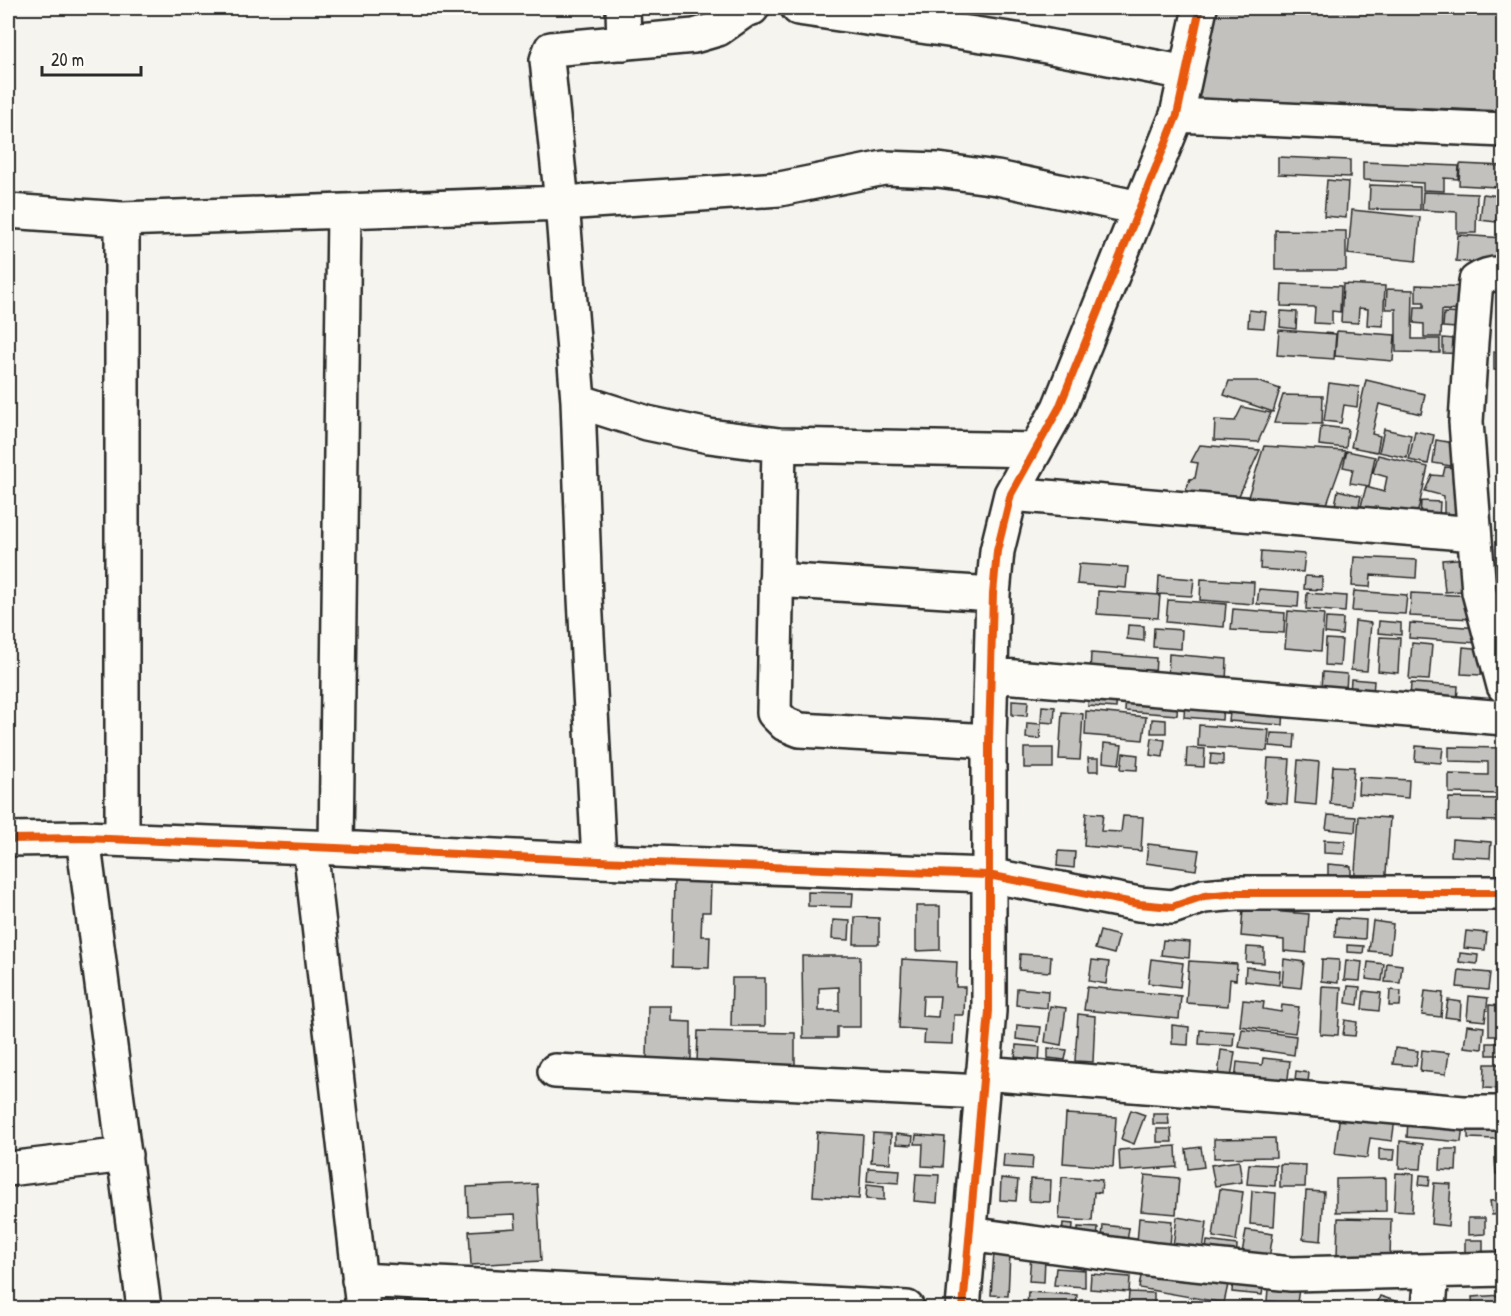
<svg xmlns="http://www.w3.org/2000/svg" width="1511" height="1316" font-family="'Patrick Hand',sans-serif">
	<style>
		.building { fill: #c2c1be; stroke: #2b2b2b; stroke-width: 1.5; fill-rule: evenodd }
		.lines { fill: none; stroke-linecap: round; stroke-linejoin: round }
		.minor-casing { stroke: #2b2b2b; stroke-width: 38 }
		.minor { stroke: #fdfcf7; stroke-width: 33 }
		.cycleway-casing { stroke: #fdfcf7; stroke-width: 11 }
		.cycleway { stroke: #e8590c; stroke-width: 8 }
	</style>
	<rect width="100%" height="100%" fill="#f5f4ef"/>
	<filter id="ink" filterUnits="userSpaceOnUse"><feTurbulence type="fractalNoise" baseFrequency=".0167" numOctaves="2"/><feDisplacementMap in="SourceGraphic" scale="12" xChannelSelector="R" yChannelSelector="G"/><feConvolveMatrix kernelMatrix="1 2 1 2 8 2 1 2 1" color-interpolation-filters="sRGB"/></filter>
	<g filter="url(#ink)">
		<path class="building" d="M1216,8H1504V111L1197,99Z
			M1278,157L1350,160V177L1278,174Z
			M1363,162L1459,166L1458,179L1444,178V191L1423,190V183L1363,180Z
			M1460,164L1504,166V192H1497V187L1459,185Z
			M1327,180L1348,182L1346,218L1324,216Z
			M1370,185L1420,187V210L1369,209Z
			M1423,192L1477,194L1476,233H1457V212L1422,210Z
			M1483,194L1499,196L1496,222L1480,220Z
			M1499,203L1504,204V231H1498Z
			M1352,210L1420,217L1416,261L1348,254Z
			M1275,230L1346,231V270H1275Z
			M1458,235L1504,238V265L1456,261Z
			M1282,284L1341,286L1340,312L1332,311V324L1314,323L1315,307L1281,306Z
			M1343,284L1385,286L1383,326L1367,325L1368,309L1359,308L1358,323L1341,322Z
			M1416,285L1473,287L1472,311L1442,310L1441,337H1424V324L1414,323L1415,307H1424V302H1416Z
			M1502,288H1504V319H1500Z
			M1387,289L1413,290L1412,339H1440V353L1396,352V309H1386Z
			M1249,310L1266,312L1264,328L1248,327Z
			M1281,311L1297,312L1296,329L1280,327Z
			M1444,313L1469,314L1467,354L1443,353V338L1455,339L1456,328L1443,327Z
			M1279,330L1336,334L1334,359L1277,355Z
			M1337,331L1395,335L1393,361L1335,356Z
			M1494,352H1504V370H1494Z
			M1501,372H1504V398H1500Z
			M1366,380L1425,394L1421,414L1379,404L1372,434L1380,436L1377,452L1351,447Z
			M1229,381H1257L1280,389L1273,412L1224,395Z
			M1329,383L1359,387L1357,407L1344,405L1341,423L1324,421Z
			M1283,395L1323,396L1322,424L1274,423Z
			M1499,401H1504V427L1499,426Z
			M1242,407L1271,413L1258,442L1214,440L1215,420L1235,421Z
			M1321,426L1348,429L1346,448L1319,445Z
			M1384,429L1411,435L1407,458L1379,452Z
			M1500,429H1504V449H1499Z
			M1415,431L1434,435L1428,464L1409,460Z
			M1436,440L1454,443L1451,466L1433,463Z
			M1200,445L1260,450L1236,502L1183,498L1190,479L1195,478L1198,463L1191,462Z
			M1264,446L1346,451L1327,504L1247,500Z
			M1347,451L1375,457L1369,486L1350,483L1353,469L1343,467Z
			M1499,452H1504V490H1499Z
			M1378,455L1428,467L1416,519L1361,506L1366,487L1384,492L1387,477L1373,473Z
			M1445,467L1465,469L1466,523L1444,521V496L1425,491L1432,475L1443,476Z
			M1338,490L1361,496L1358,510L1335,505Z
			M1421,501L1440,502L1439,519L1420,518Z
			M1261,551L1305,554L1303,572L1260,569Z
			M1354,557L1417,560L1416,578L1371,575L1370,587L1352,586Z
			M1471,558L1473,579L1461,580L1462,591L1445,592L1442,560Z
			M1079,564L1128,567L1126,588L1077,584Z
			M1159,576L1194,579L1192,596L1158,594Z
			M1305,576L1322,577V590L1304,589Z
			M1201,579L1254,582L1253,604L1200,600Z
			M1259,589L1299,592L1298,607L1257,604Z
			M1098,591L1160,595L1158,618L1097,614Z
			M1354,591L1407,595L1405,614L1352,611Z
			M1307,593L1346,596L1345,612L1306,609Z
			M1411,593L1474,596L1473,619L1410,616Z
			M1168,600L1226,604L1224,627L1166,622Z
			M1233,609L1285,613L1284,633L1231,630Z
			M1288,611L1324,614L1321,651L1285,648Z
			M1326,618L1343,619L1342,635L1325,633Z
			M1355,621L1371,623L1367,671L1351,670Z
			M1379,621L1401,623V635L1378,633Z
			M1410,623L1479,628L1478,643L1409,638Z
			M1128,625L1144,626V641L1127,639Z
			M1154,628L1182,630L1181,649L1153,647Z
			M1380,637L1400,638L1398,673L1378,671Z
			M1326,639L1342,640L1340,666L1325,665Z
			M1412,643L1432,645L1429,680L1409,679Z
			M1463,647L1483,649L1481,675L1461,674Z
			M1091,653L1156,658L1155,676L1090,672Z
			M1169,654L1227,659L1226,682L1168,678Z
			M1323,672L1347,674L1346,691L1322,689Z
			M1351,679L1374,681L1373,695L1350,693Z
			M1411,683L1458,686L1457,704L1410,700Z
			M1089,689L1117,691L1116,708L1088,706Z
			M1126,694L1178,698L1177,715L1125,711Z
			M1012,700L1028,701L1027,716L1012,715Z
			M1185,700L1223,702L1222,720L1184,717Z
			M1231,704L1284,707L1283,725L1229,721Z
			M1042,706L1055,707L1054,723L1041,722Z
			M1086,711L1146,717L1143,740L1085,735Z
			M1062,712L1083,714L1080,760L1059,759Z
			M1152,719L1166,720V733H1151Z
			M1027,723L1041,724L1040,739L1026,738Z
			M1199,725L1269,730L1267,751L1198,746Z
			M1271,733L1295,734L1294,748L1270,746Z
			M1152,738L1165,740L1163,757L1150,755Z
			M1104,743L1122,745L1119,764L1103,762Z
			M1416,746L1443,748L1441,763L1415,761Z
			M1449,747L1504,748V794L1449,793V774L1488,775V762L1449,761Z
			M1024,748H1053V768H1024Z
			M1187,748L1205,749L1204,767L1186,766Z
			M1123,753L1138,755L1137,770L1121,769Z
			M1211,754L1223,755V765L1210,764Z
			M1088,758H1099V771H1089Z
			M1268,758L1290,759L1287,804L1265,802Z
			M1298,760L1319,762L1316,805L1295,803Z
			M1333,766L1354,767L1351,806L1330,804Z
			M1359,777L1409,780L1408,798L1358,794Z
			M1449,798L1504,799V821L1448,820Z
			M1086,813L1103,814L1101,831L1121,832L1123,816L1143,817L1141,851L1084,846Z
			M1328,815L1356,817L1355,832L1326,829Z
			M1359,816L1390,818L1385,887L1354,885Z
			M1452,839L1491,842L1490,858L1451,856Z
			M1324,840L1345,841L1344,854L1324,853Z
			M1148,844L1199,850L1196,870L1146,863Z
			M1058,851L1075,852L1074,868L1057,866Z
			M1328,864L1351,866V878L1328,876Z
			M674,880L711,881L710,912H702L701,936H710L709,968L672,967Z
			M808,892L853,893L852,907L808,906Z
			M916,906H940V950L916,951Z
			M1243,909L1309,914L1306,953L1284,951V940L1241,936Z
			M855,917L879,918V944H854Z
			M1336,918L1366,920L1365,939L1335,937Z
			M833,920L850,921L849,940L832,939Z
			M1373,921L1393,924L1390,953L1369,951Z
			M1100,931L1119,936L1114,954L1095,949Z
			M1466,931L1487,933L1485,950L1464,948Z
			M1163,940L1190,942L1189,958L1161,955Z
			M1347,945L1364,946L1363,953L1347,952Z
			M1247,947L1264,948V963L1246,962Z
			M1460,953L1478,955L1477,964L1459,962Z
			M1020,954L1051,956L1050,972L1019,970Z
			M802,956H860V1027H837V1038H803ZM839,987V1011H819V988Z
			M902,959L957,962L956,987H965L964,1015H954L953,1044L924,1043L925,1030L899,1028ZM923,996H940L938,1017L922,1016Z
			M1151,959L1183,963L1180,987L1148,983Z
			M1284,959L1304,962L1301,988L1282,986Z
			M1322,959L1339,960L1338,983L1321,981Z
			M1092,960L1109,962L1106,984L1089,981Z
			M1346,960L1362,962L1360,981L1344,980Z
			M1189,961L1237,964L1236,980L1230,979L1228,1006L1186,1003Z
			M1368,962L1384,964L1382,981L1366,979Z
			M1387,963L1402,965L1400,983L1385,982Z
			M1246,967L1280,971L1279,985L1245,981Z
			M1459,970L1490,973L1488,990L1457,987Z
			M732,978H765V1026H731Z
			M1322,986L1341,987L1338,1035L1320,1034Z
			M1348,986L1360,987L1358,1005L1346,1003Z
			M1087,987L1181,996L1179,1019L1084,1010Z
			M1017,988L1048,991L1047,1008L1016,1005Z
			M1390,990L1401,991L1400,1006H1389Z
			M1364,991L1381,993L1379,1011L1362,1009Z
			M1425,991L1443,993L1441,1017L1422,1015Z
			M1469,996L1488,998L1485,1021L1467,1019Z
			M1243,1000L1264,1002L1263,1009L1281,1012L1282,1005L1299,1007L1295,1033L1240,1026Z
			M1448,1000L1461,1002L1460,1019L1445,1017Z
			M1489,1005L1504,1006V1036H1489Z
			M648,1006H672V1021L691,1022V1060L647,1059Z
			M1050,1006L1066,1008L1061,1045L1045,1042Z
			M1078,1014L1095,1016L1093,1062L1075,1061Z
			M1345,1020L1357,1022L1355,1036L1343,1035Z
			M1017,1025L1041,1027L1039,1042L1016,1039Z
			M1172,1025L1189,1027L1188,1045L1172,1044Z
			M1467,1025L1484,1027L1482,1049L1464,1047Z
			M1242,1029L1296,1036L1294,1055L1239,1047Z
			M1200,1030L1234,1032L1233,1046L1199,1044Z
			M698,1031L795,1033V1065L697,1063Z
			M1487,1043H1504V1055H1487Z
			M1016,1045L1040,1047L1039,1062L1015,1060Z
			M1048,1048L1067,1050L1065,1060L1048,1058Z
			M1395,1048L1418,1051L1416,1066L1393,1064Z
			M1221,1050L1235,1052L1231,1078L1218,1076Z
			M1422,1050L1449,1053L1446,1074L1420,1071Z
			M1263,1058L1290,1061L1287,1087L1235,1081L1237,1062L1262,1065Z
			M1485,1064H1503V1089L1484,1088Z
			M1296,1071L1309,1073L1307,1091L1294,1089Z
			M1131,1110L1145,1115L1134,1144L1121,1139Z
			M1340,1113L1395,1119L1392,1141L1370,1138L1367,1158L1335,1154Z
			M1066,1114L1116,1117L1113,1167L1063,1163Z
			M1153,1114H1168L1169,1124H1153Z
			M1408,1120L1463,1124L1461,1142L1407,1137Z
			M1468,1125H1496V1139L1468,1138Z
			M1157,1129H1171L1172,1142H1157Z
			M817,1132L863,1135L859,1199L813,1196Z
			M873,1133L891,1134L890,1163L871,1162Z
			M896,1134L913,1136L912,1145L896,1144Z
			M916,1135L945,1137L943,1167L922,1166L923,1144H915Z
			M1275,1138L1276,1157L1214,1158V1139Z
			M1400,1141L1423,1144L1421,1169L1399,1168Z
			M1176,1146L1177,1167L1120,1171L1119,1150Z
			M1201,1147L1204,1167L1188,1169L1186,1149Z
			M1379,1149L1395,1150L1394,1160H1379Z
			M1441,1149H1457L1456,1171L1440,1170Z
			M1004,1154L1033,1156L1032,1169L1003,1167Z
			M1504,1157V1174H1496L1495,1158Z
			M1239,1161L1242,1182L1215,1186L1211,1165Z
			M1249,1164L1276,1165L1275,1186L1247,1184Z
			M1280,1164L1306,1165L1305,1187H1280Z
			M868,1168L900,1170L899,1183L867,1181Z
			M1396,1173L1414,1174L1412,1212L1394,1211Z
			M916,1174L939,1175L937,1203L914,1201Z
			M1145,1175L1179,1178L1176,1214L1141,1211Z
			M1420,1175L1430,1176L1429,1186L1419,1185Z
			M1062,1177L1102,1180L1101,1193L1094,1192L1092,1221L1059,1219Z
			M1001,1178L1018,1180L1016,1201L1000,1200Z
			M1386,1178V1211L1336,1212V1179Z
			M1030,1179L1051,1180L1050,1202L1029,1201Z
			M1434,1183L1451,1184L1448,1226L1431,1224Z
			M537,1184L541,1261L471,1265L469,1231L516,1228L515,1214L468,1216L467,1187Z
			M867,1184L884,1186V1200L866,1199Z
			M1220,1189L1243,1192L1236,1241L1213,1237Z
			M1252,1191L1276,1193L1274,1226L1250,1224Z
			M1306,1191L1324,1192L1321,1241L1303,1239Z
			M1503,1200L1504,1214L1492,1215L1490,1201Z
			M1177,1217L1207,1222L1203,1250L1173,1246Z
			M1139,1218L1172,1221L1170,1246L1137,1243Z
			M1338,1218L1391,1219L1390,1260L1337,1257Z
			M1468,1218H1485V1234L1468,1235Z
			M1063,1223L1073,1224L1072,1236L1062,1235Z
			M1103,1225L1129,1228L1127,1242L1102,1239Z
			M1078,1227L1098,1228L1097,1240L1078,1239Z
			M1246,1230L1273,1234L1268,1264L1241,1259Z
			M1465,1240H1483V1258H1465Z
			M1207,1241L1237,1245L1236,1262L1205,1259Z
			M994,1252L1010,1253L1008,1296L991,1295Z
			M1031,1256L1045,1257L1044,1282L1029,1281Z
			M1143,1264L1229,1280L1224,1303L1139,1288Z
			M1056,1268L1085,1270V1287L1054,1285Z
			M1091,1274L1130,1277L1129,1292L1090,1289Z
			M1233,1276L1264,1280L1262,1295L1232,1292Z
			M1269,1277L1300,1281L1297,1303L1267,1301Z
			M1028,1292L1077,1295L1076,1308H1027Z
			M1129,1292L1154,1293V1307L1128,1305Z
			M1503,1295L1504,1308H1473L1472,1297Z
			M1380,1296L1416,1308H1375Z
			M1081,1300L1123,1303V1308H1081Z
			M1256,1304L1268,1308H1254Z"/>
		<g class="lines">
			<defs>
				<path id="minor" d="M623,8L624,43
					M798,8L1016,40L1186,73
					M1177,115L1504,130
					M8,211L122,219L562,203L780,189L884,168L938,170L997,178L1140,208
					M122,219V839
					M1504,274C1493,273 1485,275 1476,281L1471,342L1466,422L1479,592L1504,686
					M578,401L647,423L709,436L779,445L1035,450
					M779,445L774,713L785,724L800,730L989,741
					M1011,494L1474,534
					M776,580L993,594
					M991,675L1504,718
					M83,838L144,1308
					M8,839L83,838L336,848L599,861L988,875L1139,904L1172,907L1204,896L1238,893H1504
					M310,847L363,1308
					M336,848L344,211
					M599,861L585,598L578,401L562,203L547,60L551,49L694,36L718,29L745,10L752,8
					M555,1071L982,1092
					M983,1073L1296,1098L1463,1113H1504
					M8,1169L125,1155
					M969,1234L1156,1260L1291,1274L1504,1269
					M359,1280L907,1308
					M963,1308L989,1011V741L993,594L997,551L1011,494L1059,408L1177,115L1200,8
					M1429,1308L1432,1272"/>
			</defs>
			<use href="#minor" class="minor-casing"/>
			<use href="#minor" class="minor"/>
			<defs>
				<path id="cycleway" d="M8,839L83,838L336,848L599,861L988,875L1139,904L1172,907L1204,896L1238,893H1504
					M963,1308L989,1011V741L993,594L997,551L1011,494L1059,408L1177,115L1200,8"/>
			</defs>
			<use href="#cycleway" class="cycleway-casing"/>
			<use href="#cycleway" class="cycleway"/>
		</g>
	</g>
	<rect width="1511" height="1316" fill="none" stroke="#fdfcf7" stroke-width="30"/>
	<rect x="15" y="15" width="1481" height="1286" fill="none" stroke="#2b2b2b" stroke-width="2" filter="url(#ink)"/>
	<path d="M42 66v9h99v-9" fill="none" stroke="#2b2b2b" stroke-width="3"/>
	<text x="51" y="66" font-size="18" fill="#2b2b2b" stroke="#fdfcf7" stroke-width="4.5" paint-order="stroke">20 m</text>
</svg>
